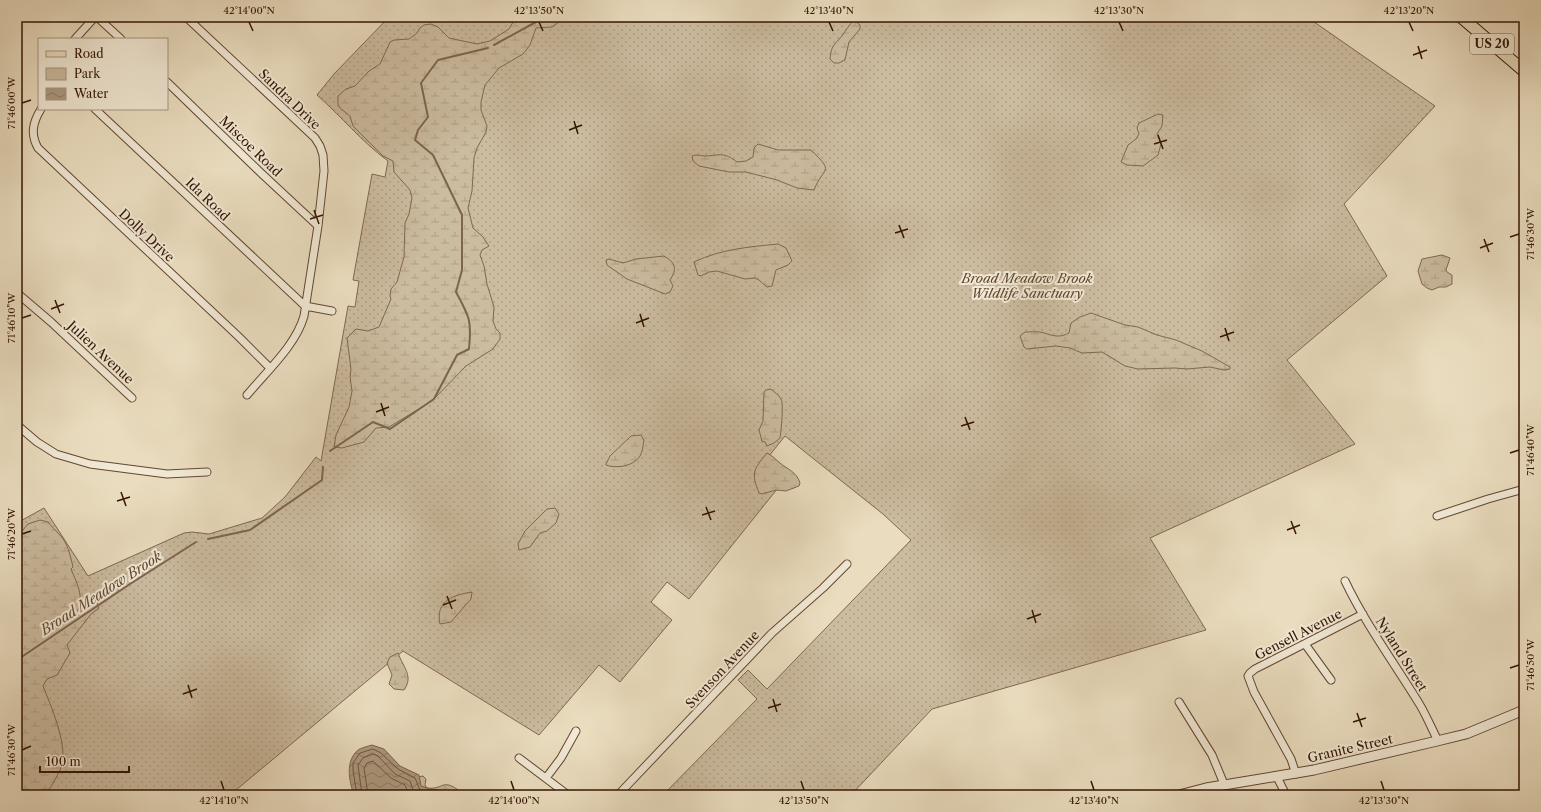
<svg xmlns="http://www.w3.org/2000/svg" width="1541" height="812" font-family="'Libre Caslon Text',serif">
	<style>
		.green { fill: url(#green-dots); stroke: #806851 }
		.wetland { fill: url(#wetland-marsh); stroke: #806851 }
		.water { fill: url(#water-waves); stroke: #7c644d }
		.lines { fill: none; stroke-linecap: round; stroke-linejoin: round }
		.shore { stroke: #705641; stroke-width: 1 }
		.stream { stroke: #7c644d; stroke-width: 2 }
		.minor-casing { stroke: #624632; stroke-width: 9 }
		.tertiary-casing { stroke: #624632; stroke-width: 11 }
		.primary-casing { stroke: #341403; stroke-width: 13 }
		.minor { stroke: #f1e9d5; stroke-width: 7 }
		.tertiary { stroke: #f1e9d5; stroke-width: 9 }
		.primary { stroke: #eaddbf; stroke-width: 11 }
		.ticks { fill: none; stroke: #341403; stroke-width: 1.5 }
		.labels { text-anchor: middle; stroke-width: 4; stroke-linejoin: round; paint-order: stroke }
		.shield { fill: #f1e9d5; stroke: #6d5442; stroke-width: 1 }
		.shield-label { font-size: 12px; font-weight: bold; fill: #341403 }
		.street-label { font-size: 13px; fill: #341403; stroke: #f1e9d5 }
		.park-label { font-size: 13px; font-style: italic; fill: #614632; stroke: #f1e9d5 }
		.water-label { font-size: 14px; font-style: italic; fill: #644935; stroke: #f1e9d5 }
		.neatline { fill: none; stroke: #341403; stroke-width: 1.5 }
		.ticks-label { font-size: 10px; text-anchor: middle; fill: #341403 }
	</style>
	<defs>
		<pattern id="green-dots" width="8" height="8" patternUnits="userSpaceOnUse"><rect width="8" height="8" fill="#cbbb9f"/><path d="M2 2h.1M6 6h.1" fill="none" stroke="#afa087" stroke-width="1.8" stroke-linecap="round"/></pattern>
		<pattern id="wetland-marsh" width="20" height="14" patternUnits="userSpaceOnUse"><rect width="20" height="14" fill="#cbbb9f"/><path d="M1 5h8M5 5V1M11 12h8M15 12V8" fill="none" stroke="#afa087"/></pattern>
		<pattern id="water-waves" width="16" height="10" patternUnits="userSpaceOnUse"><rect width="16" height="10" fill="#ac997f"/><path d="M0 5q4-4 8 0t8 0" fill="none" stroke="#8d7c66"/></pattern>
	</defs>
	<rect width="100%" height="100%" fill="#eaddbf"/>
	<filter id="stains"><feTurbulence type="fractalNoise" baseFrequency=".005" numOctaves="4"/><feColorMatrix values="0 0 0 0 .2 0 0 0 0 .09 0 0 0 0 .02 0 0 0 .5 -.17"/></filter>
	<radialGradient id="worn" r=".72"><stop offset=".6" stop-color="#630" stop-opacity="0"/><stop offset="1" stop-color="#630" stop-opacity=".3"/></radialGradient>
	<path class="green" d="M389,17H1307L1435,106L1344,204L1387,276L1287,360L1355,444L1150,538L1206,630L932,709L851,795H663L757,699L738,680L748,670L767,689L911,540L883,514L785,436L761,466L782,483L689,599L667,582L651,602L672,620L620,682L599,665L539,735L403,651L230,795H17V523L44,508L88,576L184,533L192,532L209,534L262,518L285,497L316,457L321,461L348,306L355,307L359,281L353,280L372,174L385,177L388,161C362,142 341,116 317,95L334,74Z"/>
	<path class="wetland" d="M516,17H566L552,27L536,28L530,45L523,54L499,68L485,85L481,102V110L487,126L486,132L477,148L474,158L472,191L468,208L473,228L483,237L489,246L482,250L480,255L484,266L487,284L494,307L493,321L496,329L500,333V339L493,349L466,366L432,401L389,427L376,428L364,442L342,448L334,447L336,435L349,407L352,391L350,377L351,369L347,338L356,329L368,331L379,327L391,299L390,296L391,289L397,282L404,257L405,223L409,214L412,198L410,190L394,172L393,161L383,156L353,126L350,116L340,108L338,104V96L346,89L355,86L369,71L380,64L390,42L394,40L409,39L417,33L420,28L424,25L431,24L438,27L449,38L477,44L490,41L509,29Z
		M854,20L860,25V29L849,42L845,60L839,63H834L830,59C831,46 834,45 842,36C846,30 849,25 854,20Z
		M1158,114L1163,115L1162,126L1157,134L1161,144L1158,155L1143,166L1127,165L1121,162L1128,145L1136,139L1139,134L1137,128L1139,123Z
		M758,144L778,150H811C836,174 823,166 814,190L797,188L777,180L746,172H729L699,166L693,161L692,156C697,154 701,156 706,156C721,155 724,152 737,162L746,161L753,157L754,148Z
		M778,244L786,248L792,261L788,265L776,270L772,286L767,287L759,280L755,278L745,279L717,271L709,272L701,276L698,275L694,262C721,249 749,247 778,244Z
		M1442,255L1450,258L1446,270L1447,272L1452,275V284L1446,287H1439L1432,290L1427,288L1422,284L1418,271L1422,259Z
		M664,256C676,263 677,269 670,280L673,286L670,292L665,294L627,279L607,265L606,260L609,259L623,263L636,259Z
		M1091,313L1125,325L1138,327L1157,335L1176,340L1202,351L1230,367V369L1224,370L1210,367L1187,369L1175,368L1138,369L1125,366L1102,352L1082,353L1070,348L1056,346L1027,349L1024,347L1020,336L1025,332C1031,332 1039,331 1044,333C1054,336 1060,338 1069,333L1071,323L1080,317Z
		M771,389C774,392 779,395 781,399C784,404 781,431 780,438L774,443L767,446L765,442L762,441L759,430L763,421L764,392L766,390Z
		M641,435L644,440C643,445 643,451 640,456C634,466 617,469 606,465V464L610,456L631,436Z
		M767,453C773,456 775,459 780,463C787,469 797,472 800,483L799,486L786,491L776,490L762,494L759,493C751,473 753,470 767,453Z
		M555,508L559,514L556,523L547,531L540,533L530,547L519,550L518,544L525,531L547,509Z
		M40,520L48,522C52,527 55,530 59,534C68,543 70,555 73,567L71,569C78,586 84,595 77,613L102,596L97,604L99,608L91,614L67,645L70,653L57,675L47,679L43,686C51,706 67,743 62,764C60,773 51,786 46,795H17V537L28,524Z
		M472,592L471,599L451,622L440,624C435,600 454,595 472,592Z
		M398,653C403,667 414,676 404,690L394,689L389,684L392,675L387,663L390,657Z
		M387,756L394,760L398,768L413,778L423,776L426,779L425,785L427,788C445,790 441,777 461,792L462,795H392Z"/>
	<path class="water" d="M372,745L384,749L400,766L419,775L421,786L430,789L440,790L444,795H354C349,781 345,761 358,750C361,748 368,746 372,745Z"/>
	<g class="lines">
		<path class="shore" d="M357,795L353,770V763L360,753L373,749L381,753L398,769L415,778L420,790L429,793H437L439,795
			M362,795L358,765L363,758L373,754L378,756L395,774L410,781L413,790L419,795
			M368,795L364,768L367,763L373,761L391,778L405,785L409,795"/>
		<path class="stream" d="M494,45L545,17
			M330,451L373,422L390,429L434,399L457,355L469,349C472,320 469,316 456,292L462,270V215L433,155L415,140L418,130L428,117L421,83L438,60L488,48
			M208,539L250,530L322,480L323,467
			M17,660L130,584L196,542"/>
		<defs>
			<path id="minor" d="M97,17L121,39
				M186,17L315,138L320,146L323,155L324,171L318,226L304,316C296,345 267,371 247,395
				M75,39L95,17
				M167,82L261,173L318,226
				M41,109C33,122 30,134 38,148L239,337L270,368
				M95,109L305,306L332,311
				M17,293L51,322L132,398
				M17,425L37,442L56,454L90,464L167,474L207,472
				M1437,516L1488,499L1524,489
				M1345,581C1366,625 1395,664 1420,705C1427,717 1432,729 1438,741
				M1305,644L1331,680
				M1179,702L1212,755L1224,784
				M519,758L568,795
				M1296,774L1291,759L1254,692L1248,676L1250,673L1255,669L1363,614
				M1277,777L1286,795
				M546,778L561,758L576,731
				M618,795L772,633L823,588L847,564"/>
			<path id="tertiary" d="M1179,795L1206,788L1314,770L1437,741L1466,734L1524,710"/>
			<path id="primary" d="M1461,17L1524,71"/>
		</defs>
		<use href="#minor" class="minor-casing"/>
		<use href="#tertiary" class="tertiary-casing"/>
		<use href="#primary" class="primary-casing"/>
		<use href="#minor" class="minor"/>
		<use href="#tertiary" class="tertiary"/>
		<use href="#primary" class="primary"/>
	</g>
	<path class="ticks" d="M249,22L253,31M539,22L543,31M829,22L833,31M1119,22L1123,31M1409,22L1413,31M1418,46L1422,59M1413,55L1427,50M22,103L31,100M574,121L578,134M569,130L582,125M1158,135L1163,149M1154,144L1167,140M314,210L319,224M310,219L323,215M899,225L904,238M895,233L908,229M1510,237L1519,234M1484,239L1489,252M1480,248L1493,243M55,300L60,313M51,309L64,304M640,314L644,327M22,318L31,315M636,323L649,318M1225,328L1229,341M1220,337L1234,332M381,403L385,416M376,412L389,407M965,417L970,430M961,426L974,422M1510,453L1519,450M121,492L126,506M117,501L130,497M706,507L711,520M702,515L715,511M1291,521L1296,534M1287,530L1300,525M22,534L31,531M447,596L452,609M443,605L456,600M1032,610L1036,623M1027,619L1041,614M1510,668L1519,665M188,685L192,698M183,694L197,689M773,699L777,712M768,708L781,704M1357,713L1362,727M1353,722L1366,718M22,750L31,746M221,781L224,790M511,781L514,790M801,781L804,790M1091,781L1094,790M1381,781L1384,790"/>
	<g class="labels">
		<rect class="shield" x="1470" y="34" width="44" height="20" rx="3"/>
		<g class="shield-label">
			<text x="1492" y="48">US 20</text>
		</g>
		<g class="street-label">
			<text transform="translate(290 99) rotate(44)" y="5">Sandra Drive</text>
			<text transform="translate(251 146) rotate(44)" y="5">Miscoe Road</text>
			<text transform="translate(208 199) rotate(44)" y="5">Ida Road</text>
			<text transform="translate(147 235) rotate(43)" y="5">Dolly Drive</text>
			<text transform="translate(101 352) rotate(43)" y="5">Julien Avenue</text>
			<text transform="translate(1298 634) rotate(-27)" y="5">Gensell Avenue</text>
			<text transform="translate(1402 654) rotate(58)" y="5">Nyland Street</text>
			<text transform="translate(722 669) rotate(-47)" y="5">Svenson Avenue</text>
			<text transform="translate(1350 748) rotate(-13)" y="5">Granite Street</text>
		</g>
		<g class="park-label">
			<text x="1027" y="283">Broad Meadow Brook<tspan x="1027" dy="15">Wildlife Sanctuary</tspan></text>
		</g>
		<g class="water-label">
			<text transform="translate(101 593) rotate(-33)" y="5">Broad Meadow Brook</text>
		</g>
	</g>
	<rect width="1541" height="812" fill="none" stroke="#eaddbf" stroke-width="44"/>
	<rect x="38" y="38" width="130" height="72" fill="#f1e9d5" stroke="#a59481"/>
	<rect x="46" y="51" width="20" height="6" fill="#eaddbf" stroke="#a59481"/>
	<text x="74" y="58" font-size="12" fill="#341403">Road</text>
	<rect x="46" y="68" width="20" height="12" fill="#cbbb9f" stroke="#a59481"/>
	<text x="74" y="78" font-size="12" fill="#341403">Park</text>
	<rect x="46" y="88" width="20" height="12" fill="url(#water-waves)" stroke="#a59481"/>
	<text x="74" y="98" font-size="12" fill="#341403">Water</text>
	<path d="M40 766v6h89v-6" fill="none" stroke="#341403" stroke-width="2"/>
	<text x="46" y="766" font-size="12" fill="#341403" stroke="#f1e9d5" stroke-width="3" paint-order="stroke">100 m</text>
	<rect x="22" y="22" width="1497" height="768" class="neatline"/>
	<g class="ticks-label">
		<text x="249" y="14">42°14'00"N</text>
		<text x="539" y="14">42°13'50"N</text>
		<text x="829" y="14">42°13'40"N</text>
		<text x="1119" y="14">42°13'30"N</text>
		<text x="1409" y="14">42°13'20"N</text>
		<text transform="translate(11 103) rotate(-90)" y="4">71°46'00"W</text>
		<text transform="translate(1530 234) rotate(-90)" y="4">71°46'30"W</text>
		<text transform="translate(11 318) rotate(-90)" y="4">71°46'10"W</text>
		<text transform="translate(1530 450) rotate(-90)" y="4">71°46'40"W</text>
		<text transform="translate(11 534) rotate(-90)" y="4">71°46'20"W</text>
		<text transform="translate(1530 665) rotate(-90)" y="4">71°46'50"W</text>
		<text transform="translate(11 750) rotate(-90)" y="4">71°46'30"W</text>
		<text x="224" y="804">42°14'10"N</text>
		<text x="514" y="804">42°14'00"N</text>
		<text x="804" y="804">42°13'50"N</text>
		<text x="1094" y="804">42°13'40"N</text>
		<text x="1384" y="804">42°13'30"N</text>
	</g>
	<rect width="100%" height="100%" filter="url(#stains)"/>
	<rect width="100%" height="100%" fill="url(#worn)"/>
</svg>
